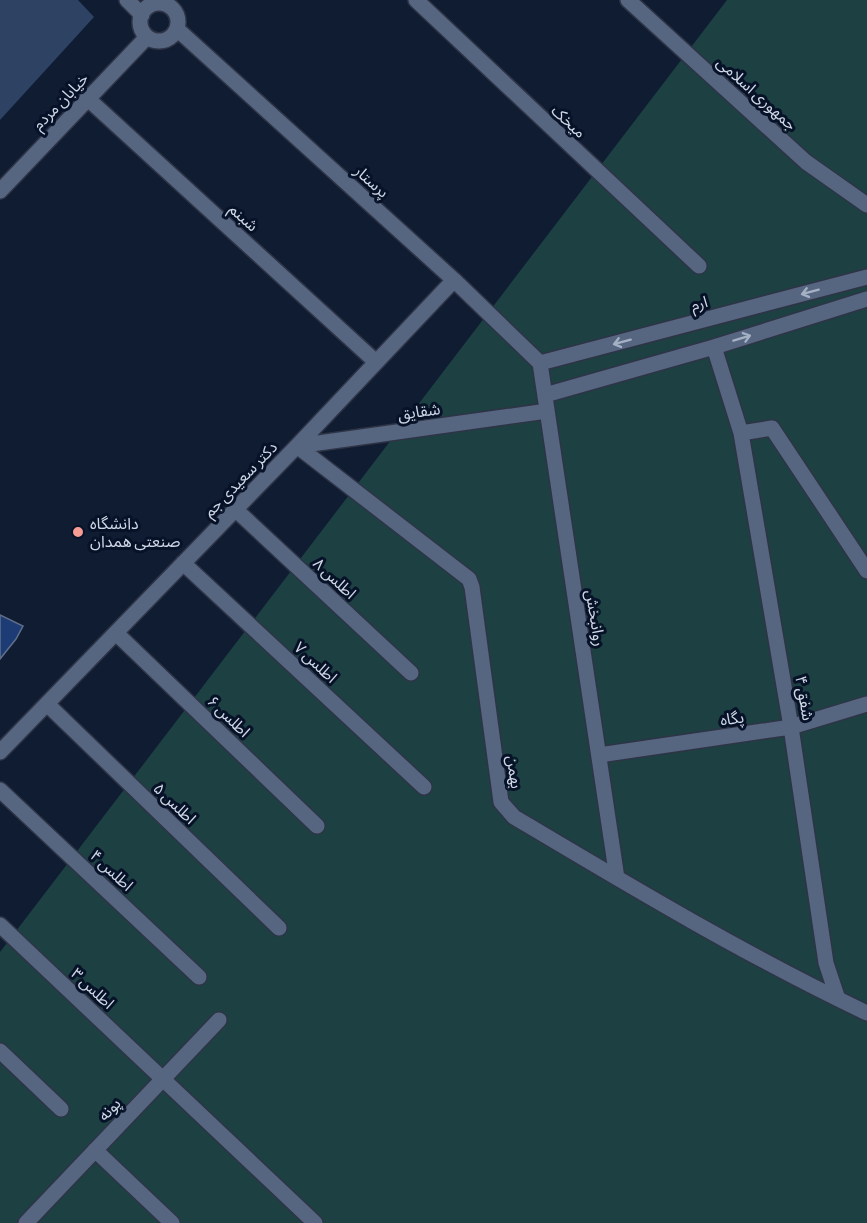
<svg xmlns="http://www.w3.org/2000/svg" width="867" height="1223" font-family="'Alegreya Sans','Noto Sans Arabic',sans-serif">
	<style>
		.green { fill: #2e4263 }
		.water { fill: #1d4143 }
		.building { fill: #1d3c75; stroke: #5f6f8a; stroke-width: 1.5 }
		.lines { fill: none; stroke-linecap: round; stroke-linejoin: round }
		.minor-casing { stroke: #2e3446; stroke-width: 18 }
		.minor { stroke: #566580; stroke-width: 15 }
		.oneway { stroke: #a4b0c3 }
		.poi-dot { fill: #f59c94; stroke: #071228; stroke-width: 2 }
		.labels { text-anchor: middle; stroke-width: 6; stroke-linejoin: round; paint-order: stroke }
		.street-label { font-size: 16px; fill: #ced8e7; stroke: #071228 }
		.poi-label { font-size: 16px; fill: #ced8e7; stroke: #071228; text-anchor: start }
	</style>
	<rect width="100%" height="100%" fill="#0f1c32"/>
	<path class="green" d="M0,0H78L94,17L0,120Z"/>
	<path class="water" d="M727,0H867V1223H0V952Z"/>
	<path class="building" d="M0,615L23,626L16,639L0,659Z"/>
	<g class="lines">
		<defs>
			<path id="minor" d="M127,0L142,15
				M416,0L699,266
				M628,0L806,162L867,205
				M140 22a19 19 0 1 1 38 0a19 19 0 1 1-38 0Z
				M177,29L454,280L540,363
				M87,98L376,362
				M0,191L147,37
				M714,347L741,433
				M540,363L617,878
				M540,363L867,277
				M545,395L714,347L867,299
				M297,446L469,579L472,587L501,802L514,817C630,886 745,955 867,1013
				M297,446L547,411
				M235,509L411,673
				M183,563L424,787
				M116,633L317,826
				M47,704L279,928
				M0,752L297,446L454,280
				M599,755L791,727L867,704
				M0,790L199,977
				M0,925L315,1223
				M838,999L826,963L791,727L741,433L772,428L867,571
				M0,1051L61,1109
				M95,1150L172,1223
				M26,1223L219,1020"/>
		</defs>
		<use href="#minor" class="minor-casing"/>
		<use href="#minor" class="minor"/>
	</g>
	<defs><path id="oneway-shaft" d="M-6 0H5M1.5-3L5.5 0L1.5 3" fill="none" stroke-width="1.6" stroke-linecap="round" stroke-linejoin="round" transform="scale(1.5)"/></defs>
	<g class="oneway">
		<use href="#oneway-shaft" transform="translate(810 292) rotate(165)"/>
		<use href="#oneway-shaft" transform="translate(742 338) rotate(-17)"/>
		<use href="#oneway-shaft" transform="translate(622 342) rotate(165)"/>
	</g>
	<circle class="poi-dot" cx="78" cy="532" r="6"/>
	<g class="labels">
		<g class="street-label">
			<text transform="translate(757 93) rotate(42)" y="6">جمهوری اسلامی</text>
			<text transform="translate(60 101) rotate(-46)" y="6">خیابان مردم</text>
			<text transform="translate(569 121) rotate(43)" y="6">میخک</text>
			<text transform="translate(372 181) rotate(42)" y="6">پرستار</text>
			<text transform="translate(244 217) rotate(42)" y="6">شبنم</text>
			<text transform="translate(699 303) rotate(-15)" y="6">ارم</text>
			<text transform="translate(419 411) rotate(-8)" y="6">شقایق</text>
			<text transform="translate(240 479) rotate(-46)" y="6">دکتر سعیدی جم</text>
			<text transform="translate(335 578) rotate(43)" y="6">اطلس ۸</text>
			<text transform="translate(596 618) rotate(81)" y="6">روانبخش</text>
			<text transform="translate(316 662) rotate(43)" y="6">اطلس ۷</text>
			<text transform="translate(805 698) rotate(80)" y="6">شفق ۴</text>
			<text transform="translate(229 716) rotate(44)" y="6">اطلس ۶</text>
			<text transform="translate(732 718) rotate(-8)" y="6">پگاه</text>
			<text transform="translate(515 772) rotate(82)" y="6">بهمن</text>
			<text transform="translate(175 803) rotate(44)" y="6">اطلس ۵</text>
			<text transform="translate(112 870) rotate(43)" y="6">اطلس ۴</text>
			<text transform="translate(93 988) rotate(43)" y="6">اطلس ۳</text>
			<text transform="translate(109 1109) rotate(-47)" y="6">پونه</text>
		</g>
		<g class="poi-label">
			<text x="90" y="529">دانشگاه<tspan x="90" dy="18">صنعتی همدان</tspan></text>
		</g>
	</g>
</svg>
